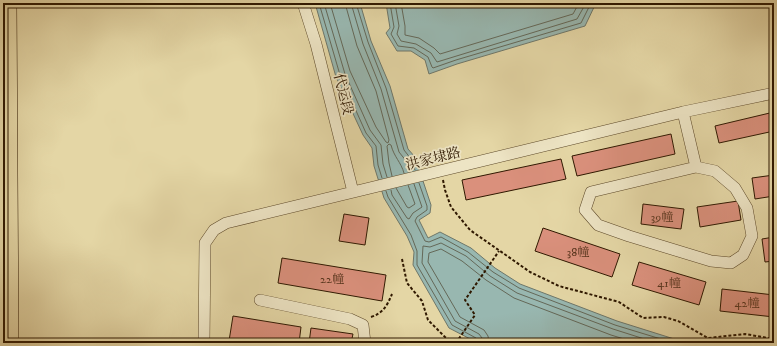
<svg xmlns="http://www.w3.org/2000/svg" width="777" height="346" font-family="'IM FELL DW Pica','Noto Serif SC',serif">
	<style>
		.water { fill: #98b7b0; stroke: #6e776a }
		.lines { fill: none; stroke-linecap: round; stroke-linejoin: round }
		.shore { stroke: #646858; stroke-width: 1 }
		.building { fill: #da907c; stroke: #2f1800 }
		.minor-casing { stroke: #5c4829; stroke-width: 12 }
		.highway-casing { stroke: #2f1800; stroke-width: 18 }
		.path { stroke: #2f1800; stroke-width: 2; stroke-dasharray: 3 2; stroke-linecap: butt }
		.minor { stroke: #ede4c4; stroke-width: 11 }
		.highway { stroke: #e4d6a5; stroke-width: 17 }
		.labels { text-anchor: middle; stroke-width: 3.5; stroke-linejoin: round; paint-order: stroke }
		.number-label { font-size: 12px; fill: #5a361f }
		.street-label { font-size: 14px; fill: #2f1800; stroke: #ede4c4 }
	</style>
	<rect width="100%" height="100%" fill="#e4d6a5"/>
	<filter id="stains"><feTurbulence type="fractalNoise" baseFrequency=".005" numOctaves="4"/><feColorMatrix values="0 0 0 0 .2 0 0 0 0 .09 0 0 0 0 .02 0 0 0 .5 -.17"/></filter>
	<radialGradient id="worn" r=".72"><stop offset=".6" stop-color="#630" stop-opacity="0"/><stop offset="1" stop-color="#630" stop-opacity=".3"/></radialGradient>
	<path class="water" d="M315,3H360L371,41L390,86L408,149L415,157L431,205L430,213L419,220L428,238L440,232L471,248L495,268L520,284L617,321L687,343H478L449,328L413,265L414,252L407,236L384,198L374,166L372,148L363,135L336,77Z
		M386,3H596L585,26L457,64L429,74L425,60L411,51H397L386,33L390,28Z"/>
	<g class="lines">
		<path class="shore" d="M319,3L340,75L366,133L376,146L378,165L382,178
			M324,3L345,74L370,130L381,145L383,164L387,177
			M330,3L350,71L376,127L386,142L388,143L389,140L376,91L357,46L345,3
			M351,3L363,44L381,89L399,152L407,162L410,172
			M356,3L368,42L386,88L404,150L411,159L415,170
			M390,3L394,27L391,34L398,46L414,48L428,57L432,67L433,68L456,60L581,23L591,3
			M395,3L399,26L397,34L401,41L416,44L431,53L437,62L577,19L586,3
			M401,3L405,26V35L419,38L434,48L440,54L573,14L579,3
			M392,176L389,163L387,146L389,144L391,145C394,157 401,162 404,173
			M419,183L427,206V210L417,217L415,221L425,241L429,242L441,237L468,252L493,272L519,288L615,325L674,343
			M396,188L407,207L409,208L415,204L408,185
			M391,190L392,195L407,218L409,219L413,213L422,207L414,184
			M386,191L388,197L411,235L417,251V265L452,325L476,338L478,343
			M483,343L482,338L479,334L455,321L422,263L423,246L430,247L441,243L466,256L490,276L517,293L613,329L657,343
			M489,343L488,336L484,330L460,317L428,262L429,253L441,249L462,261L486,280L514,298L611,335L637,343"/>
	</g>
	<path class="building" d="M774,112V131L719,143L715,126Z
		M671,134L675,154L577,176L572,156Z
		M561,159L566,179L466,200L462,180Z
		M774,175V196L755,199L752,178Z
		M738,201L741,220L700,227L697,207Z
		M643,204L684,209L681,229L641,224Z
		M344,214L369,218L365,245L339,241Z
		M543,228L620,254L612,277L535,251Z
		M774,237V261L765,262L762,239Z
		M282,258L386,275L382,301L278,283Z
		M639,262L706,282L699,305L632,285Z
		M722,289L774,295V317L720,311Z
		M233,316L301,327L299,343H244L229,341Z
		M311,328L353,334L351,343H309Z
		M381,339L402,343H380Z"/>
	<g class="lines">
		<defs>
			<path id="minor" d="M303,3L316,44L353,192
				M683,112L696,167
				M696,167L715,171L735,188L747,208L752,236L743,255L731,263L711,261L629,236L598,225L585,210L591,192Z
				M260,300L350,319L363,325L365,343
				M204,343L205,243L214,230L226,223L683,112L774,93"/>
			<path id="highway" d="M8,3L10,343"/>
		</defs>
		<use href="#minor" class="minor-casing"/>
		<use href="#highway" class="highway-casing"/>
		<path class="path" d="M443,180L445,190L451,207L470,230L530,272L559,286L619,302L643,318L664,317L678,321L708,338L745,334L774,339
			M402,259L407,283L422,301L428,320L445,337L455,343
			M371,317C383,313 387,306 392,294
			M456,343L475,315L465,300L499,251"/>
		<use href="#minor" class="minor"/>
		<use href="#highway" class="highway"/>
	</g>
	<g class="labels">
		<g class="number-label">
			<text x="662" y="221">39幢</text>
			<text x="578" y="256">38幢</text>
			<text x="332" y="283">22幢</text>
			<text x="669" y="287">41幢</text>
			<text x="747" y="307">42幢</text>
		</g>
		<g class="street-label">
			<text transform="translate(344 94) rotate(76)" y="5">代运段</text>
			<text transform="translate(433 158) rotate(-14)" y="5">洪家埭路</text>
		</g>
	</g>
	<rect width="777" height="346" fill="none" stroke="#e4d6a5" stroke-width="16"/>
	<rect x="4" y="4" width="769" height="338" fill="none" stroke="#2f1800" stroke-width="2"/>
	<rect x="8" y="8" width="761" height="330" fill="none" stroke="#2f1800"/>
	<rect width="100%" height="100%" filter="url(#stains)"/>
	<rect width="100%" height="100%" fill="url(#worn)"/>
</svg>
